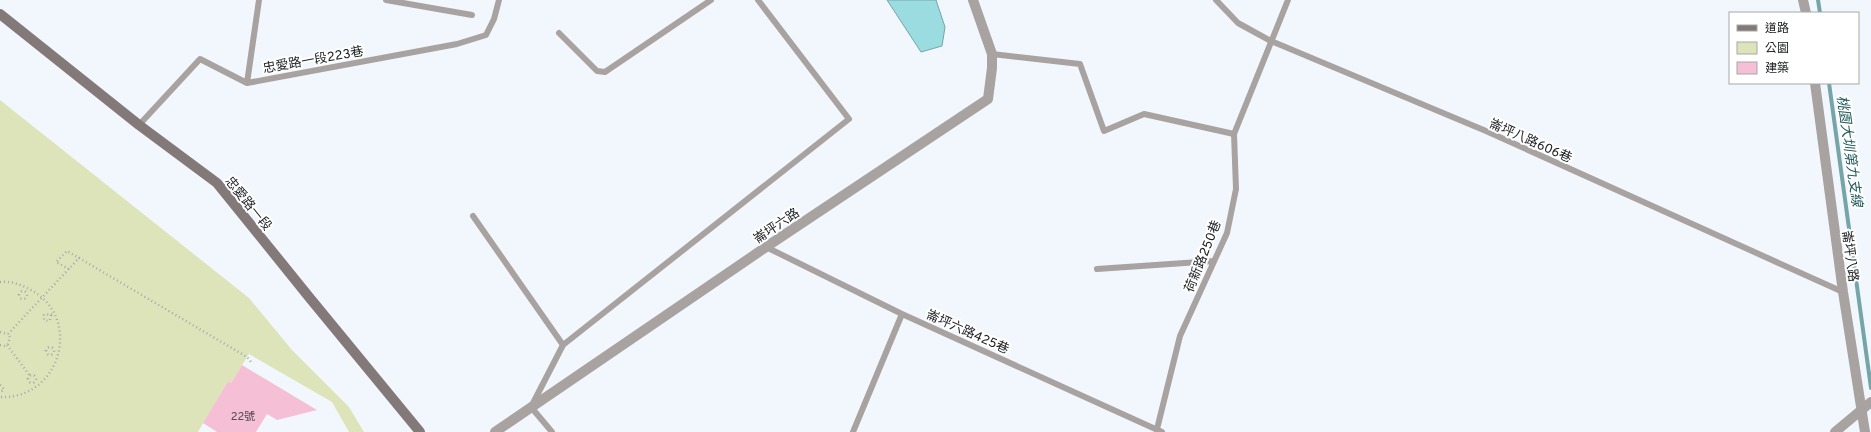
<svg xmlns="http://www.w3.org/2000/svg" width="1871" height="432" font-family="Overpass,'Noto Sans TC',sans-serif">
	<style>
		.green { fill: #dee4ba }
		.water { fill: #9adcdf; stroke: #75a5a8 }
		.lines { fill: none; stroke-linecap: round; stroke-linejoin: round }
		.stream { stroke: #75a5a8; stroke-width: 4 }
		.building { fill: #f5c0d5 }
		.path { stroke: #a5a9ae; stroke-width: 2.5; stroke-dasharray: 1 3; stroke-linecap: butt }
		.service { stroke: #a8a2a1; stroke-width: 6 }
		.minor { stroke: #a8a2a1; stroke-width: 10 }
		.secondary { stroke: #827978; stroke-width: 10 }
		.labels { text-anchor: middle; stroke-width: 4; stroke-linejoin: round; paint-order: stroke }
		.number-label { font-size: 11px; fill: #554b52 }
		.street-label { font-size: 13px; fill: #202427; stroke: #fff }
		.water-label { font-size: 14px; font-style: italic; fill: #245c5e; stroke: #fff }
	</style>
	<rect width="100%" height="100%" fill="#f2f7fd"/>
	<path class="green" d="M0,100L249,298L292,350L349,407L364,432H349L332,402L249,354L231,383L228,381L198,432H0Z"/>
	<path class="water" d="M887,0H936L945,27L942,46L921,52Z"/>
	<g class="lines">
		<path class="stream" d="M1818,0L1820,13
			M1829,83L1871,388"/>
	</g>
	<path class="building" d="M242,365L317,410L277,420L267,414L256,432H217L203,423L228,381L231,383Z"/>
	<g class="lines">
		<path class="path" d="M69,269L56,262L67,251L79,258
			M0,282C10,281 20,284 29,289C84,316 61,400 0,397
			M19 295a4 4 0 1 1 8 0a4 4 0 1 1-8 0Z
			M51,315L50,320L48,321L44,320V315L46,314L51,315L54,313
			M0,332L8,334
			M8,334L79,258L247,357L251,362
			M0,345L5,346L8,344L10,337L8,334
			M7,345L30,376
			M46 351a4 4 0 1 1 8 0a4 4 0 1 1-8 0Z
			M28 379a4 4 0 1 1 8 0a4 4 0 1 1-8 0Z
			M0,385L4,389L0,393"/>
		<path class="service" d="M386,0L472,15
			M1216,0L1238,23L1271,41L1486,131L1843,292
			M559,33L597,71L605,72L711,0
			M992,54L1080,64L1104,131L1144,114L1234,134
			M247,83L259,0
			M139,125L200,59L247,83L457,44L486,35L494,19L499,0
			M473,216L563,345
			M766,247L902,314L1162,432
			M1097,269L1214,261
			M1157,429L1180,336L1227,233L1236,189L1234,134L1288,0
			M552,432L531,407L563,345L849,119L758,0
			M853,432L902,314"/>
		<path class="minor" d="M1803,0L1806,13
			M1815,83L1843,292L1865,432
			M495,432L766,247L988,99L992,68V54L973,0
			M1835,432L1871,402"/>
		<path class="secondary" d="M0,14L139,125L217,183L309,297L420,432"/>
	</g>
	<g class="labels">
		<g class="number-label">
			<text x="243" y="420">22號</text>
		</g>
		<g class="street-label">
			<text transform="translate(313 59) rotate(-10)" y="5">忠愛路一段223巷</text>
			<text transform="translate(1531 140) rotate(24)" y="5">崙坪八路606巷</text>
			<text transform="translate(249 203) rotate(51)" y="5">忠愛路一段</text>
			<text transform="translate(776 225) rotate(-34)" y="5">崙坪六路</text>
			<text transform="translate(1202 256) rotate(-68)" y="5">荷新路250巷</text>
			<text transform="translate(1851 256) rotate(82)" y="5">崙坪八路</text>
			<text transform="translate(968 331) rotate(24)" y="5">崙坪六路425巷</text>
		</g>
		<g class="water-label">
			<text transform="translate(1850 151) rotate(82)" y="5">桃園大圳第九支線</text>
		</g>
	</g>
	<rect x="1729" y="12" width="130" height="72" fill="#ffffff" stroke="#a6a7a9"/>
	<rect x="1737" y="25" width="20" height="6" fill="#827978" stroke="#a6a7a9"/>
	<text x="1765" y="32" font-size="12" fill="#202427">道路</text>
	<rect x="1737" y="42" width="20" height="12" fill="#dee4ba" stroke="#a6a7a9"/>
	<text x="1765" y="52" font-size="12" fill="#202427">公園</text>
	<rect x="1737" y="62" width="20" height="12" fill="#f5c0d5" stroke="#a6a7a9"/>
	<text x="1765" y="72" font-size="12" fill="#202427">建築</text>
</svg>
